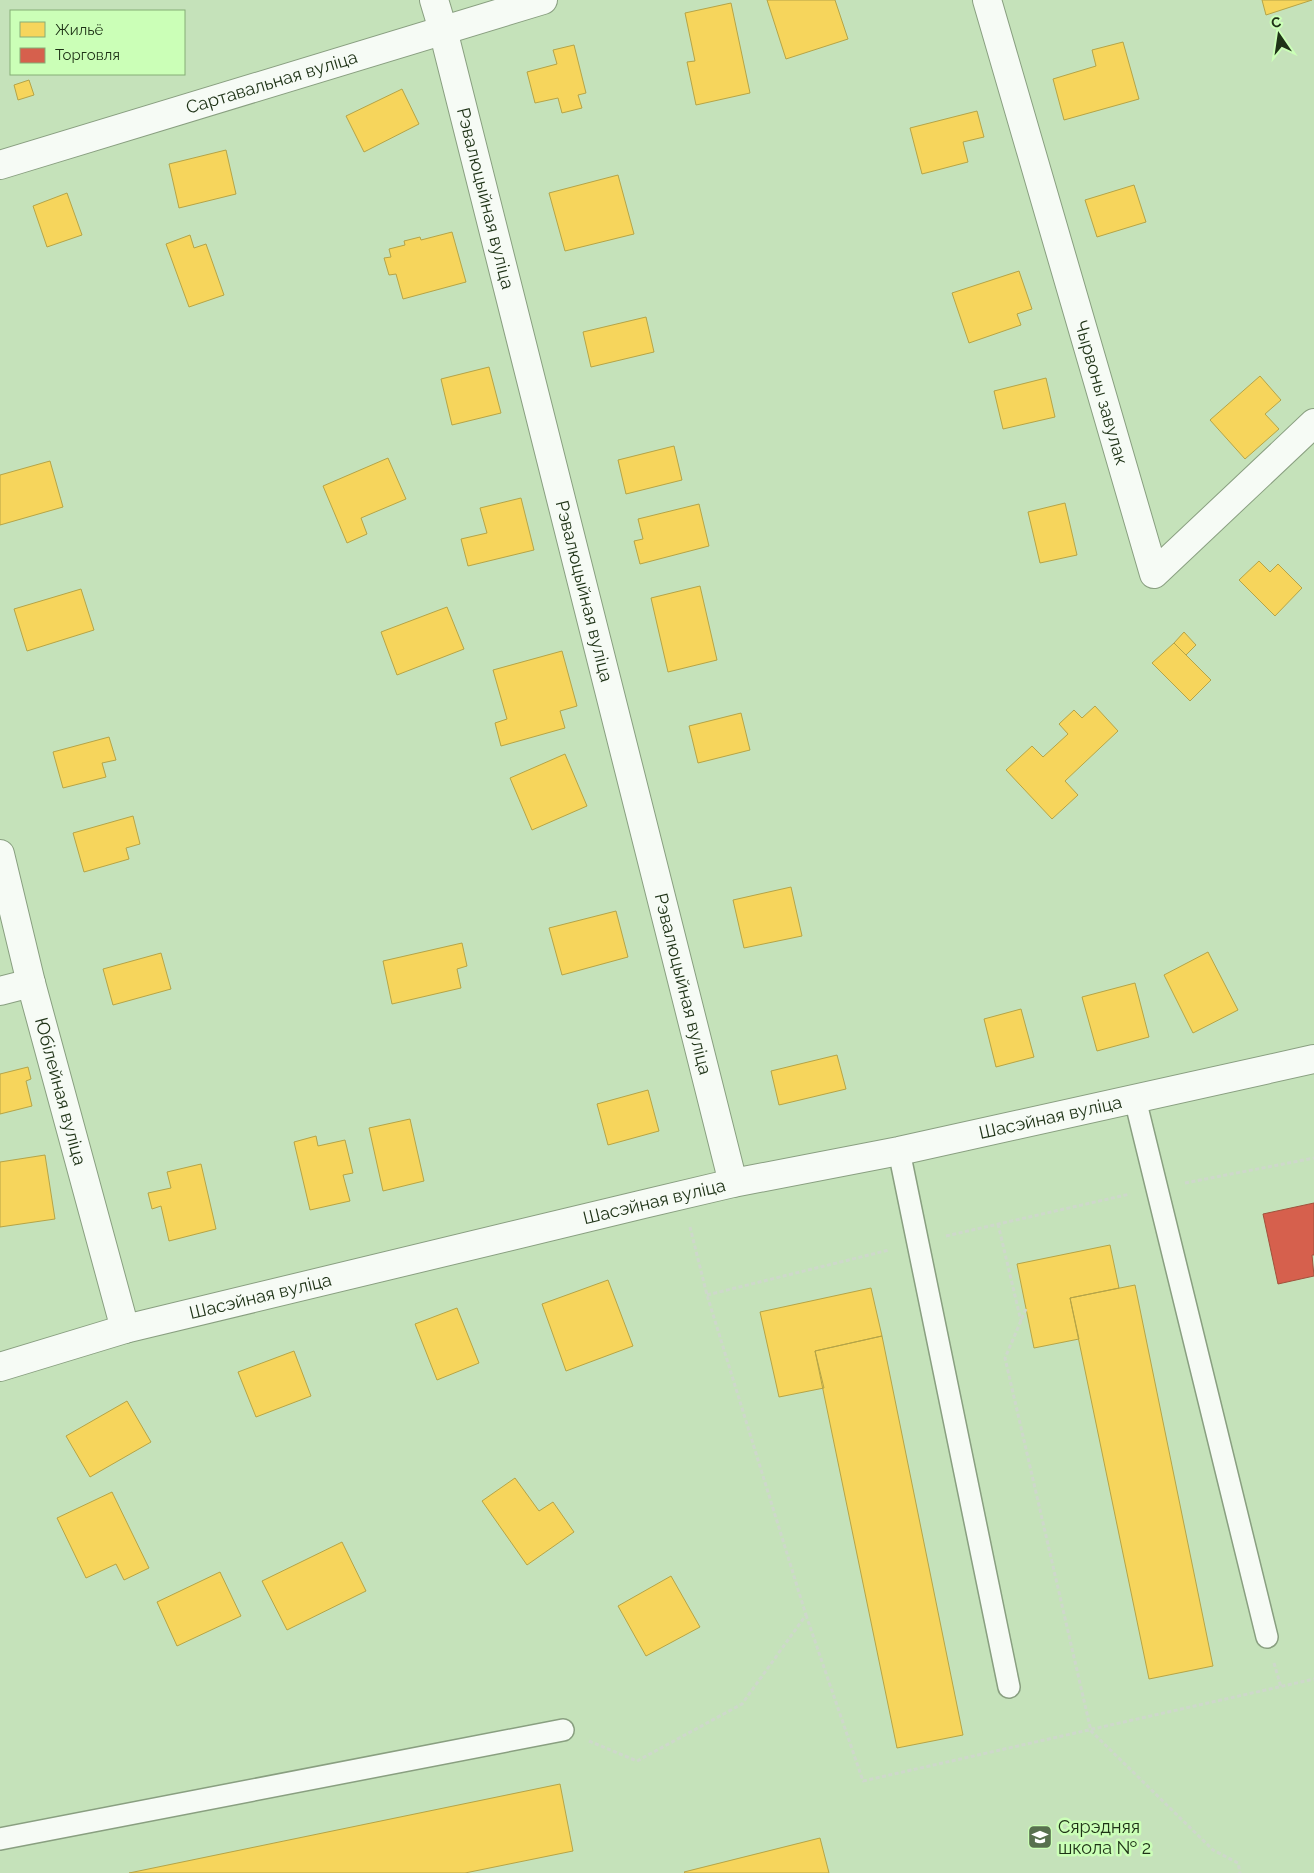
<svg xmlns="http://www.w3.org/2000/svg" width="1314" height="1873" font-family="Raleway,sans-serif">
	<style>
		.homes { fill: #f6d55c; stroke: #b5a447 }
		.shops { fill: #d6604d; stroke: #9f523c }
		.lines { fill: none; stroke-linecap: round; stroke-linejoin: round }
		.lane-casing { stroke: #899f80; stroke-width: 24 }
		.street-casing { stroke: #899f80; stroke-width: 30 }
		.secondary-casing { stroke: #899f80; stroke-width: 30 }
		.path { stroke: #ced8cb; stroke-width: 3; stroke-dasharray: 4 2.5; stroke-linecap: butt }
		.lane { stroke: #f6fbf5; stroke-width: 21 }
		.street { stroke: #f6fbf5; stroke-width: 28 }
		.secondary { stroke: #f6fbf5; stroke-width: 28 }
		.labels { text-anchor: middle; stroke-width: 5; stroke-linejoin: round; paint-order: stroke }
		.street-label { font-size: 18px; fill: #1e3216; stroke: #cbffb7 }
		.poi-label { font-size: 18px; fill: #1e3216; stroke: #cbffb7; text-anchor: start }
	</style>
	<rect width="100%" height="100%" fill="#c5e2ba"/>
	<path class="homes" d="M767,0H835L848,39L786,59Z
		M1262,0H1312L1266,15Z
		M731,3L750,93L696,105L687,62L695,61L685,13Z
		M1123,42L1139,99L1064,120L1053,79L1096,66L1092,50Z
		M574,45L586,93L578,95L582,108L562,113L558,98L535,103L527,72L557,64L553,50Z
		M29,80L34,95L18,100L14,85Z
		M402,89L419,124L364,152L346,116Z
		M977,111L984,137L963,142L968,162L922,174L910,128Z
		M226,150L236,194L179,208L169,164Z
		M618,175L634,234L565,251L549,193Z
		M1134,185L1146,222L1097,237L1085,200Z
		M67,193L82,235L47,247L33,206Z
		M452,232L466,282L403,299L396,274L389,275L384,258L391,257L389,249L405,245L404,241L420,237L421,240Z
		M190,235L194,248L206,244L224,295L189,307L166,244Z
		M1019,271L1032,309L1017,314L1021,325L969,343L952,293Z
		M646,317L654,352L591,367L583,332Z
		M489,367L501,413L452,425L441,379Z
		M1260,376L1281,400L1265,414L1279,429L1245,459L1210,420Z
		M1046,378L1055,417L1003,429L994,391Z
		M674,446L682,480L626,494L618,460Z
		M388,458L406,499L361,518L367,534L347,543L323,486Z
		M50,461L63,507L0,525V475Z
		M521,498L534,550L468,566L461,539L487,533L480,508Z
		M1065,503L1077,555L1040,563L1028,512Z
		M699,504L709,546L640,564L634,541L643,539L638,519Z
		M1259,561L1270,572L1278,564L1302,588L1275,616L1239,580Z
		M700,586L717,660L668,672L651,598Z
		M81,589L94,630L27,651L14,609Z
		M447,607L464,649L397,675L381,632Z
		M1184,632L1196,645L1186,655L1174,643Z
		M1174,643L1211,680L1190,701L1152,663Z
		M562,651L577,706L560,711L565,728L501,746L495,723L507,719L493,670Z
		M1095,706L1118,731L1065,781L1078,795L1052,819L1006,770L1032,746L1043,757L1068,734L1059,724L1074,710L1082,718Z
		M741,713L750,750L698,763L689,726Z
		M109,737L116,760L102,763L106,777L63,788L53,752Z
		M565,754L587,806L532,830L510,778Z
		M133,816L140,844L126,848L129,859L84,872L73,833Z
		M791,887L802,936L744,948L733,900Z
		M616,911L628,957L562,975L549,928Z
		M462,943L467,966L457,969L461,988L392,1004L383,961Z
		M1208,952L1238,1010L1193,1033L1164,975Z
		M161,953L171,989L113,1005L103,969Z
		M1135,983L1149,1037L1097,1051L1082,997Z
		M1021,1009L1034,1057L996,1067L984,1019Z
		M837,1055L846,1089L779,1105L771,1071Z
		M28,1067L31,1079L26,1081L32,1106L0,1114V1074Z
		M648,1090L659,1131L608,1145L597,1104Z
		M410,1119L424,1181L383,1191L369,1128Z
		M316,1136L318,1146L345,1140L353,1173L343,1175L350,1201L310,1210L294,1142Z
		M45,1155L55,1219L0,1227V1162Z
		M201,1164L216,1229L169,1241L161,1206L152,1209L148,1193L171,1188L167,1172Z
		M1110,1245L1119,1288L1070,1298L1079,1339L1034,1348L1017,1264Z
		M608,1280L633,1346L566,1371L542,1304Z
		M1135,1285L1213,1666L1149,1679L1070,1298Z
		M871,1288L882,1336L815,1351L824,1388L779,1397L760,1312Z
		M457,1308L479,1363L437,1380L415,1324Z
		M882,1336L963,1735L897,1748L815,1351Z
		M294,1351L311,1396L256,1417L238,1372Z
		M127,1401L151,1442L90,1477L66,1436Z
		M515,1478L539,1511L553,1502L574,1532L527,1565L482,1501Z
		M112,1492L149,1568L124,1580L116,1564L86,1578L57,1518Z
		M342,1542L366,1591L287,1630L262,1581Z
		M220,1572L241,1616L177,1646L157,1602Z
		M671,1576L700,1627L646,1656L618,1606Z
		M560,1784L573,1851L465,1873H129Z
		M820,1838L829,1873H685L684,1872Z"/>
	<path class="shops" d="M1314,1203V1255H1312L1314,1276L1278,1284L1263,1214Z"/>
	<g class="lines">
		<defs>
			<path id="lane" d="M1135,1099L1267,1637
				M899,1151L1009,1687
				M0,1839L563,1730"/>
			<g id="street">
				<path id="s1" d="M434,0L443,30L733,1183"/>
				<path id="s2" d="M987,0L1154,574L1314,423"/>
				<path id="s3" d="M0,165L543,0"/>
				<path id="s4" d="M0,854L31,983L125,1329"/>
				<path d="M0,991L31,983"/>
			</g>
			<g id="secondary">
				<path id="s5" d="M0,1367L125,1329L644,1204L733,1183L899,1151L1314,1059"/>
			</g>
		</defs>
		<use href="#lane" class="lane-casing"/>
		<use href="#street" class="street-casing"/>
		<use href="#secondary" class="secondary-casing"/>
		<path class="path" d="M1185,1183L1314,1158
			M998,1224L1021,1321
			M946,1236L1130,1194
			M707,1295L889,1250
			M1026,1309L1005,1358L1091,1731L1213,1850L1238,1863L1240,1873
			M806,1615L863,1781L1314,1679
			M1274,1663L1281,1687
			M589,1741L637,1761L742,1704L806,1615L707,1295L690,1227"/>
		<use href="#lane" class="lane"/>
		<use href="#street" class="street"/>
		<use href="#secondary" class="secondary"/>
	</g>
	<defs>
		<symbol id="school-square" viewBox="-11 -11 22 22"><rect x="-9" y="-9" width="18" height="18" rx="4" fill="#58704f" stroke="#cbffb7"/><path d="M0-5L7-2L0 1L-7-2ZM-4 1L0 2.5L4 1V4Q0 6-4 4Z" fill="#fff"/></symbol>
	</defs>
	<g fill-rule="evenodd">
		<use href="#school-square" x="1026" y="1823" width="28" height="28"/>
	</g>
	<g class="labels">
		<g class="street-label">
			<text dy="6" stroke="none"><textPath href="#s3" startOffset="284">Сартавальная вуліца</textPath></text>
			<text dy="6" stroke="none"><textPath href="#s1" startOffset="205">Рэвалюцыйная вуліца</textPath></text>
			<text dy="6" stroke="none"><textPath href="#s2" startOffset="409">Чырвоны завулак</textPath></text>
			<text dy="6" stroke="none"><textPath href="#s1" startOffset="610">Рэвалюцыйная вуліца</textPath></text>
			<text dy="6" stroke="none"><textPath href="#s1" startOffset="1015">Рэвалюцыйная вуліца</textPath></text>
			<text dy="6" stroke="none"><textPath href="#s4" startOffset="245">Юбілейная вуліца</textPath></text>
			<text dy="6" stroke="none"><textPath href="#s5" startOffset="1080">Шасэйная вуліца</textPath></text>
			<text dy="6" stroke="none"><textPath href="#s5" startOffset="675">Шасэйная вуліца</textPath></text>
			<text dy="6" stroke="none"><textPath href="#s5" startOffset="270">Шасэйная вуліца</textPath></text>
		</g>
		<g class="poi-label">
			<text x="1058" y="1833">Сярэдняя<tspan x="1058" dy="21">школа № 2</tspan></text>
		</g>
	</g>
	<rect x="10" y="10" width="175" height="65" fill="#cbffb7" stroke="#86ad77"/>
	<rect x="20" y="22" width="25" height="15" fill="#f6d55c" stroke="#86ad77"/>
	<text x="55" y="35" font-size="15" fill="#1e3216">Жильё</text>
	<rect x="20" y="48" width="25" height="15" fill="#d6604d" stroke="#86ad77"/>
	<text x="55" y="60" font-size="15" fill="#1e3216">Торговля</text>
	<g transform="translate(1279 35) rotate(347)" stroke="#cbffb7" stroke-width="4" paint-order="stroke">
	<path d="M0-4L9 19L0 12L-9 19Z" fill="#1e3216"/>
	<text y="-8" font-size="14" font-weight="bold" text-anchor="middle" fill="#1e3216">С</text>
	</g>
</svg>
